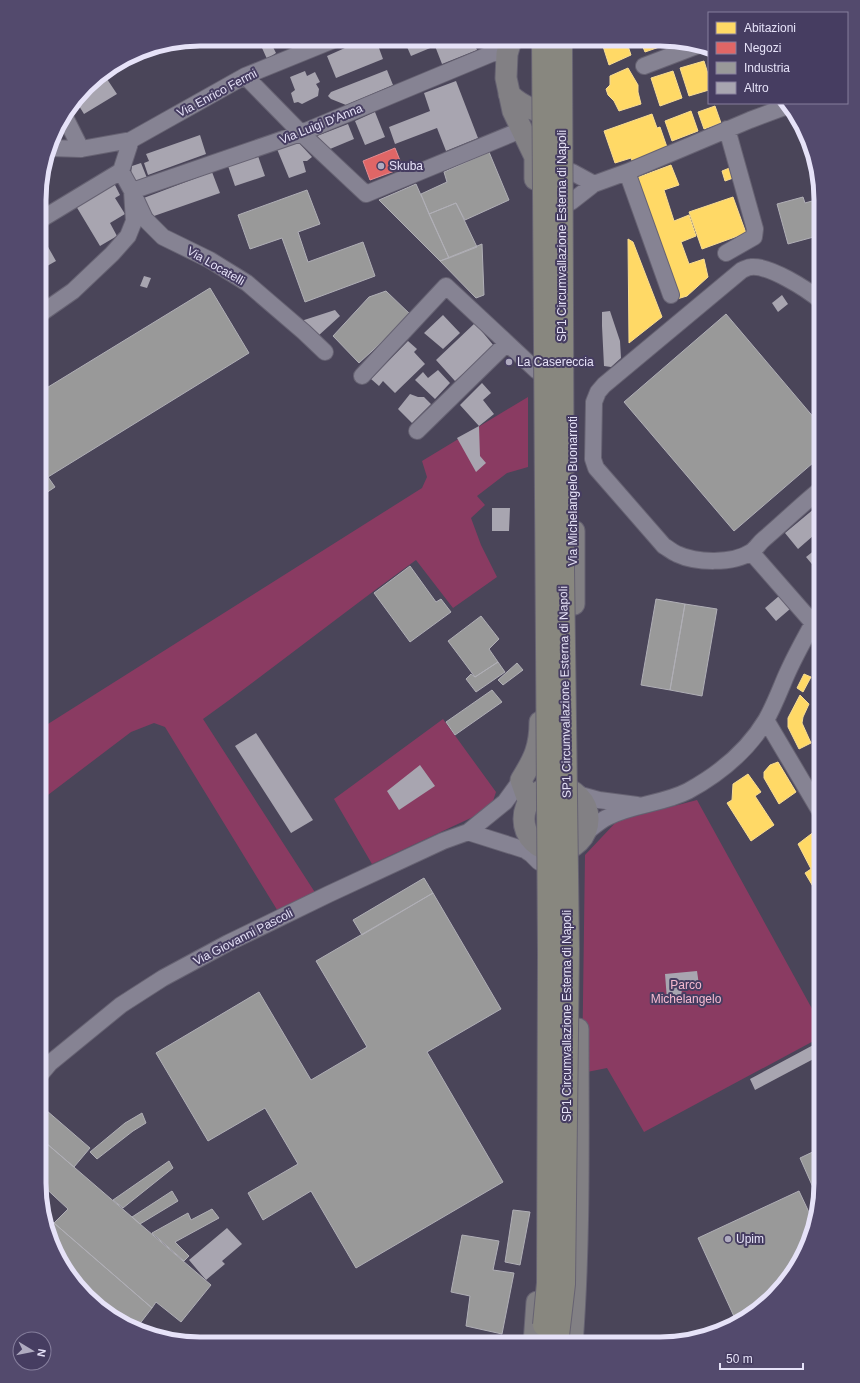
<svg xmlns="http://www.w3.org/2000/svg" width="860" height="1383" font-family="Helvetica,sans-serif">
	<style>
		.green { fill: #8a3b62 }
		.homes { fill: #ffd966; stroke: #f8dc92 }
		.shops { fill: #e06666; stroke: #e28b92 }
		.industry { fill: #999; stroke: #b0afb6 }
		.building { fill: #a8a5b0 }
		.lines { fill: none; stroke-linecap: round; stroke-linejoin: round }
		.minor-casing { stroke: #666272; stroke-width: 18 }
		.major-casing { stroke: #666272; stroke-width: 23 }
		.minor { stroke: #868393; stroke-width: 16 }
		.major { stroke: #828084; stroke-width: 21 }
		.highway-bridge-casing { stroke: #666272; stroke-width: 24; stroke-linecap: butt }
		.highway-bridge { stroke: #88877f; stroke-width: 22 }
		.poi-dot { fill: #afabc0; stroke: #463d61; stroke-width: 1.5 }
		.labels { text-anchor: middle; stroke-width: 4; stroke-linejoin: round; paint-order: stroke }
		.street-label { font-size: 12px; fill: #e6e2f8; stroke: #463d61 }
		.poi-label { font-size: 12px; fill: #e6e2f8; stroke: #463d61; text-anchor: start }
		.park-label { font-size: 12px; fill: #f5bad0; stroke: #463d61 }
		.rim { fill: none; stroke: #e6e2f8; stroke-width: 5 }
	</style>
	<rect width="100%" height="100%" fill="#4a4559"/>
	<path class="green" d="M528,397V467L507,473L477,496L485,505L471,518L481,545L497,577L453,608L416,560C344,612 275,667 203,719L316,894L279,913L165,727L154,723L131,732L40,801V729L422,488L427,477L422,461Z
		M443,719L496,792L493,801L475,816L372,864L334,799Z
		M697,800L821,1025V1037L644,1132L607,1068L582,1073L585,855L617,821Z"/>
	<path class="homes" d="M601,40H626L631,55L609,65Z
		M640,40H664L665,45L645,52Z
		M704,61L709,77V90L689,96L680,68Z
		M628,68L638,85V92L641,104L619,111L614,101L608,95L606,89L610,85V76Z
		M673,71L682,98L660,106L651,78Z
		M715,106L721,123L704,129L698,112Z
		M691,111L698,131L672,141L665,121Z
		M652,114L657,128L660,127L668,150L633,163L631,158L615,163L604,131Z
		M671,165L679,185L664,190L674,221L689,215L696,236L681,242L689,264L704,259L708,277L687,296L677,299L636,178Z
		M732,167L736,177L725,181L722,171Z
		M733,197L746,233L702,249L689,212Z
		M628,239L633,242L662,317L629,343Z
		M804,674L811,677L803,692L797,688Z
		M800,695L809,704L803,717L802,723L811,743L799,749L788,727V718Z
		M778,762L796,792L779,804L764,778V772L770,765Z
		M748,774L761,792L755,796L774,825L751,841L727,803L732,800L733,784Z
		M815,831L821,840V900L805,873L811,869L798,844Z"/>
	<path class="shops" d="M395,148L403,168L370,180L363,161Z"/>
	<path class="industry" d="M489,152L509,200L465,220L456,203L429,214L421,194L447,182L444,172Z
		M416,184L449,258L440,261L379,200Z
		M307,190L320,224L298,232L308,262L363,242L375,276L305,302L282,238L250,249L238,215Z
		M803,197L805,203L819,199L821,205V235L788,244L777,204Z
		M456,203L477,247L449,258L429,214Z
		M482,244L484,295L476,298L440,261Z
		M210,288L249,353L48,477L55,487L40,497V392Z
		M386,291L411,315L359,363L333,336L369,297Z
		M726,314L821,426V456L734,531L624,402Z
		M410,566L436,602L441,599L451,612L410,642L374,593Z
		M656,599L685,604L670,690L641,685Z
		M685,604L717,609L702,696L670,690Z
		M481,616L499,639L489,649L498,662L475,677L448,641Z
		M498,662L505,672L476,692L466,679L471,674L475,677Z
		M517,663L523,670L503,685L498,680Z
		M492,690L502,702L455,735L446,722Z
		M424,878L433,893L362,935L353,920Z
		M433,893L501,1009L427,1052L503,1182L356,1268L311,1191L263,1220L248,1193L298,1164L265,1108L208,1141L156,1053L259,992L311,1080L367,1047L316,961Z
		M39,1104L90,1148L74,1167L39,1137Z
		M142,1113L146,1123L133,1131L97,1159L90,1152L125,1123Z
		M39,1137L211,1285L181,1322L156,1302L152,1308L54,1223L68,1209L39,1182V1168L45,1161L39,1156Z
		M821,1148V1194L819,1201L800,1158Z
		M169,1161L173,1168L123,1208L113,1200Z
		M172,1191L178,1201L140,1224L132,1217Z
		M799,1191L815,1225L812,1235L788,1281L758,1311L737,1323L698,1238Z
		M212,1209L219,1218L175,1242L189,1256L184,1261L152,1233L188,1213L191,1220Z
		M513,1210L530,1212L520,1265L505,1262Z
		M45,1214L54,1223L48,1230Z
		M54,1223L152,1308L135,1330L102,1311L72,1281L51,1245L48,1230Z
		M462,1235L499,1241L493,1270L514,1273L502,1334L466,1326L470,1296L451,1292Z"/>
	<path class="building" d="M258,39H269L276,53L267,59Z
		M285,39H308L289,47Z
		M365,39L376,40L383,59L336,78L327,56Z
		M404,40H473L477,50L442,64L435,46L411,56Z
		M387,70L393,85L346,105L331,99L328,96L331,92Z
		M305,71L307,76L315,72L320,82L316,84L319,89L318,96L302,104L298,102L294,103L291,93L295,90L290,77Z
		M101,75L102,77L105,76L117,94L84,114L76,101L94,79Z
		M456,81L478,138L446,151L437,128L395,144L389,127L430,111L424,93Z
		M375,112L385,137L365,145L355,121Z
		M348,124L354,139L330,149L317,136Z
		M200,135L206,154L148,175L144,163L149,161L146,154Z
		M298,142L312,157L307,161H303L306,172L289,178L277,149Z
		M258,156L265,176L235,186L228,166Z
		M141,163L147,178L134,182L131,173L132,166Z
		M212,172L220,193L154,216L144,204L141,199Z
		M114,183L120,195L115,198L125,214L110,223L117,236L100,246L76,206Z
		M43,238L56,261L40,270V240Z
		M144,276L151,278L147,288L140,286Z
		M782,295L788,304L778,312L772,303Z
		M335,310L340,316L318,336L301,321Z
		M610,311L620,341L621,358L611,367L604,366L602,326V312Z
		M443,315L460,333L443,349L424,333Z
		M475,323L494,346L455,381L436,360Z
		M408,341L417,349L414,352L425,364L395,393L383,381L379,386L371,379Z
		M438,370L450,383L435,399L415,380L423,372L428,378Z
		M482,383L491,393L483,400L494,414L479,426L460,405Z
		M410,394L418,397H424L431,404L412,423L398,409Z
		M479,426L480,456L486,463L476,472L457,438Z
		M821,503V529L798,549L785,533Z
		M492,508H510L509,531H492Z
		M821,545V575L806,557Z
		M779,596L790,609L776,621L765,608Z
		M256,733L313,820L291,833L235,746Z
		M420,765L435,786L399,810L387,791Z
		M697,971L699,985L682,988L681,998L667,1000L665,974Z
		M39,1021L48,1031L40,1039L46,1049L39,1054Z
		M817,1043L821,1049V1055L755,1090L750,1079Z
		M227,1228L242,1244L222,1261L225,1264L206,1280L189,1260Z"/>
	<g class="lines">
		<defs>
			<path id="minor" d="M644,66L699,45
				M245,76L301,133L366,194L521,130
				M65,117L81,149
				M50,148L81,149L131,140
				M121,171L132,191L145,219L163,237L210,260L247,283L304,332L325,352
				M121,171L131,140L245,76L336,39
				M572,172L594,184
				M627,172L671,295
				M571,202L594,184L627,172L750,120L790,105
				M40,220L121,171
				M726,253L754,237L755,229L727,129
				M40,314L73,291L112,254L128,236L134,221L132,191L301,133L493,53L507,54L503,43
				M362,376L446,286L537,371
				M417,431L507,343
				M821,489C801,505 783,523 764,539C759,543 756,549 751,552C733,564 696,563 677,554C672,552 668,548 664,546L596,468L593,459L594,402L598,392L604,385L742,270C745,269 748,267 751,267C769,265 807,289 821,301
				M751,552L813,623
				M766,720L821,813
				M577,794L599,800L637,805
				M468,832L525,850L531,854L539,862
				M583,835C591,829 599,821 608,817C633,804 663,804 688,791C719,774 748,750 766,720C774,706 780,690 786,676C795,655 806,636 817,616L821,611
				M39,1076L50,1063L121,1005L163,978L228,943L329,894L443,841L468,832L505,802L521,780"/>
			<path id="major" d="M511,40L507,54L506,78L513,111L535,157V179
				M509,94C520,105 546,120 560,107
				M574,531V604
				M524 819a32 32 0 1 1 64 0a32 32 0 1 1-64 0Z
				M529,803L521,780C534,759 540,747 540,722
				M534,1344L537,1302
				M572,1344C580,1239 578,1133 578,1029"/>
		</defs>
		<use href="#minor" class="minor-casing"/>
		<use href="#major" class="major-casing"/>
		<use href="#minor" class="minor"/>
		<use href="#major" class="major"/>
		<defs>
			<path id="highway-bridge" d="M543,40L549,953L548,1283L544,1325
				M557,1344L564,1284L568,949L563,569L561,40"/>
		</defs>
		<use href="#highway-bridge" class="highway-bridge-casing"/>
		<use href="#highway-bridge" class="highway-bridge"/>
	</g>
	<g class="poi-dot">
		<circle cx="381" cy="166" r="4"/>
		<circle cx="509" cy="362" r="4"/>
		<circle cx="728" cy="1239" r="4"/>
	</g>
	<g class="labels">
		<g class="street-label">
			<text transform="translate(217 93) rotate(-28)" y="4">Via Enrico Fermi</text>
			<text transform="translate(321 124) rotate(-22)" y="4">Via Luigi D'Anna</text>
			<text transform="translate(562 236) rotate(-90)" y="4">SP1 Circumvallazione Esterna di Napoli</text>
			<text transform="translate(216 266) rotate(30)" y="4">Via Locatelli</text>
			<text transform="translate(573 491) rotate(-90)" y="4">Via Michelangelo Buonarroti</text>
			<text transform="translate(565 692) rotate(-91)" y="4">SP1 Circumvallazione Esterna di Napoli</text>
			<text transform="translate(243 937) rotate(-27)" y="4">Via Giovanni Pascoli</text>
			<text transform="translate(567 1016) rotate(-90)" y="4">SP1 Circumvallazione Esterna di Napoli</text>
		</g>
		<g class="poi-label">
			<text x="389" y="170">Skuba</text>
			<text x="517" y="366">La Casereccia</text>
			<text x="736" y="1243">Upim</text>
		</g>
		<g class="park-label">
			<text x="686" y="989">Parco<tspan x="686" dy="14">Michelangelo</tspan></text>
		</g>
	</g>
	<path d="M0 0H860V1383H0ZM200 46H660A154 154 0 0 1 814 200V1183A154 154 0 0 1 660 1337H200A154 154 0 0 1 46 1183V200A154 154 0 0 1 200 46Z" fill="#534a6d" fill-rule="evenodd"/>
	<path class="rim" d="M200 46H660A154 154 0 0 1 814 200V1183A154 154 0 0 1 660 1337H200A154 154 0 0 1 46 1183V200A154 154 0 0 1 200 46Z"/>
	<rect x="708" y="12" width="140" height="92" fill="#463d61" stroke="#867f9d"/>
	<rect x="716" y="22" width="20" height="12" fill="#ffd966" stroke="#867f9d"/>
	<text x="744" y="32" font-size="12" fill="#e6e2f8">Abitazioni</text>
	<rect x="716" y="42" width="20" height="12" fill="#e06666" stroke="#867f9d"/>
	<text x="744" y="52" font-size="12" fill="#e6e2f8">Negozi</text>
	<rect x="716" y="62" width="20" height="12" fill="#999999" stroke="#867f9d"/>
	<text x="744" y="72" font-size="12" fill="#e6e2f8">Industria</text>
	<rect x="716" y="82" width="20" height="12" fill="#a8a5b0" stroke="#867f9d"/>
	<text x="744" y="92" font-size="12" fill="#e6e2f8">Altro</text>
	<g transform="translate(32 1351) rotate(100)"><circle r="19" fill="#463d61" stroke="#867f9d"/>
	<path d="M0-3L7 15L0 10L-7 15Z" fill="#afabc0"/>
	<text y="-6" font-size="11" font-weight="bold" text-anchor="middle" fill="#e6e2f8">N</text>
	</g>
	<path d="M720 1363v6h83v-6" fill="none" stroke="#e6e2f8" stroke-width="2"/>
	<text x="726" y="1363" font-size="12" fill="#e6e2f8" stroke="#463d61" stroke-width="3" paint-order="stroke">50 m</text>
</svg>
